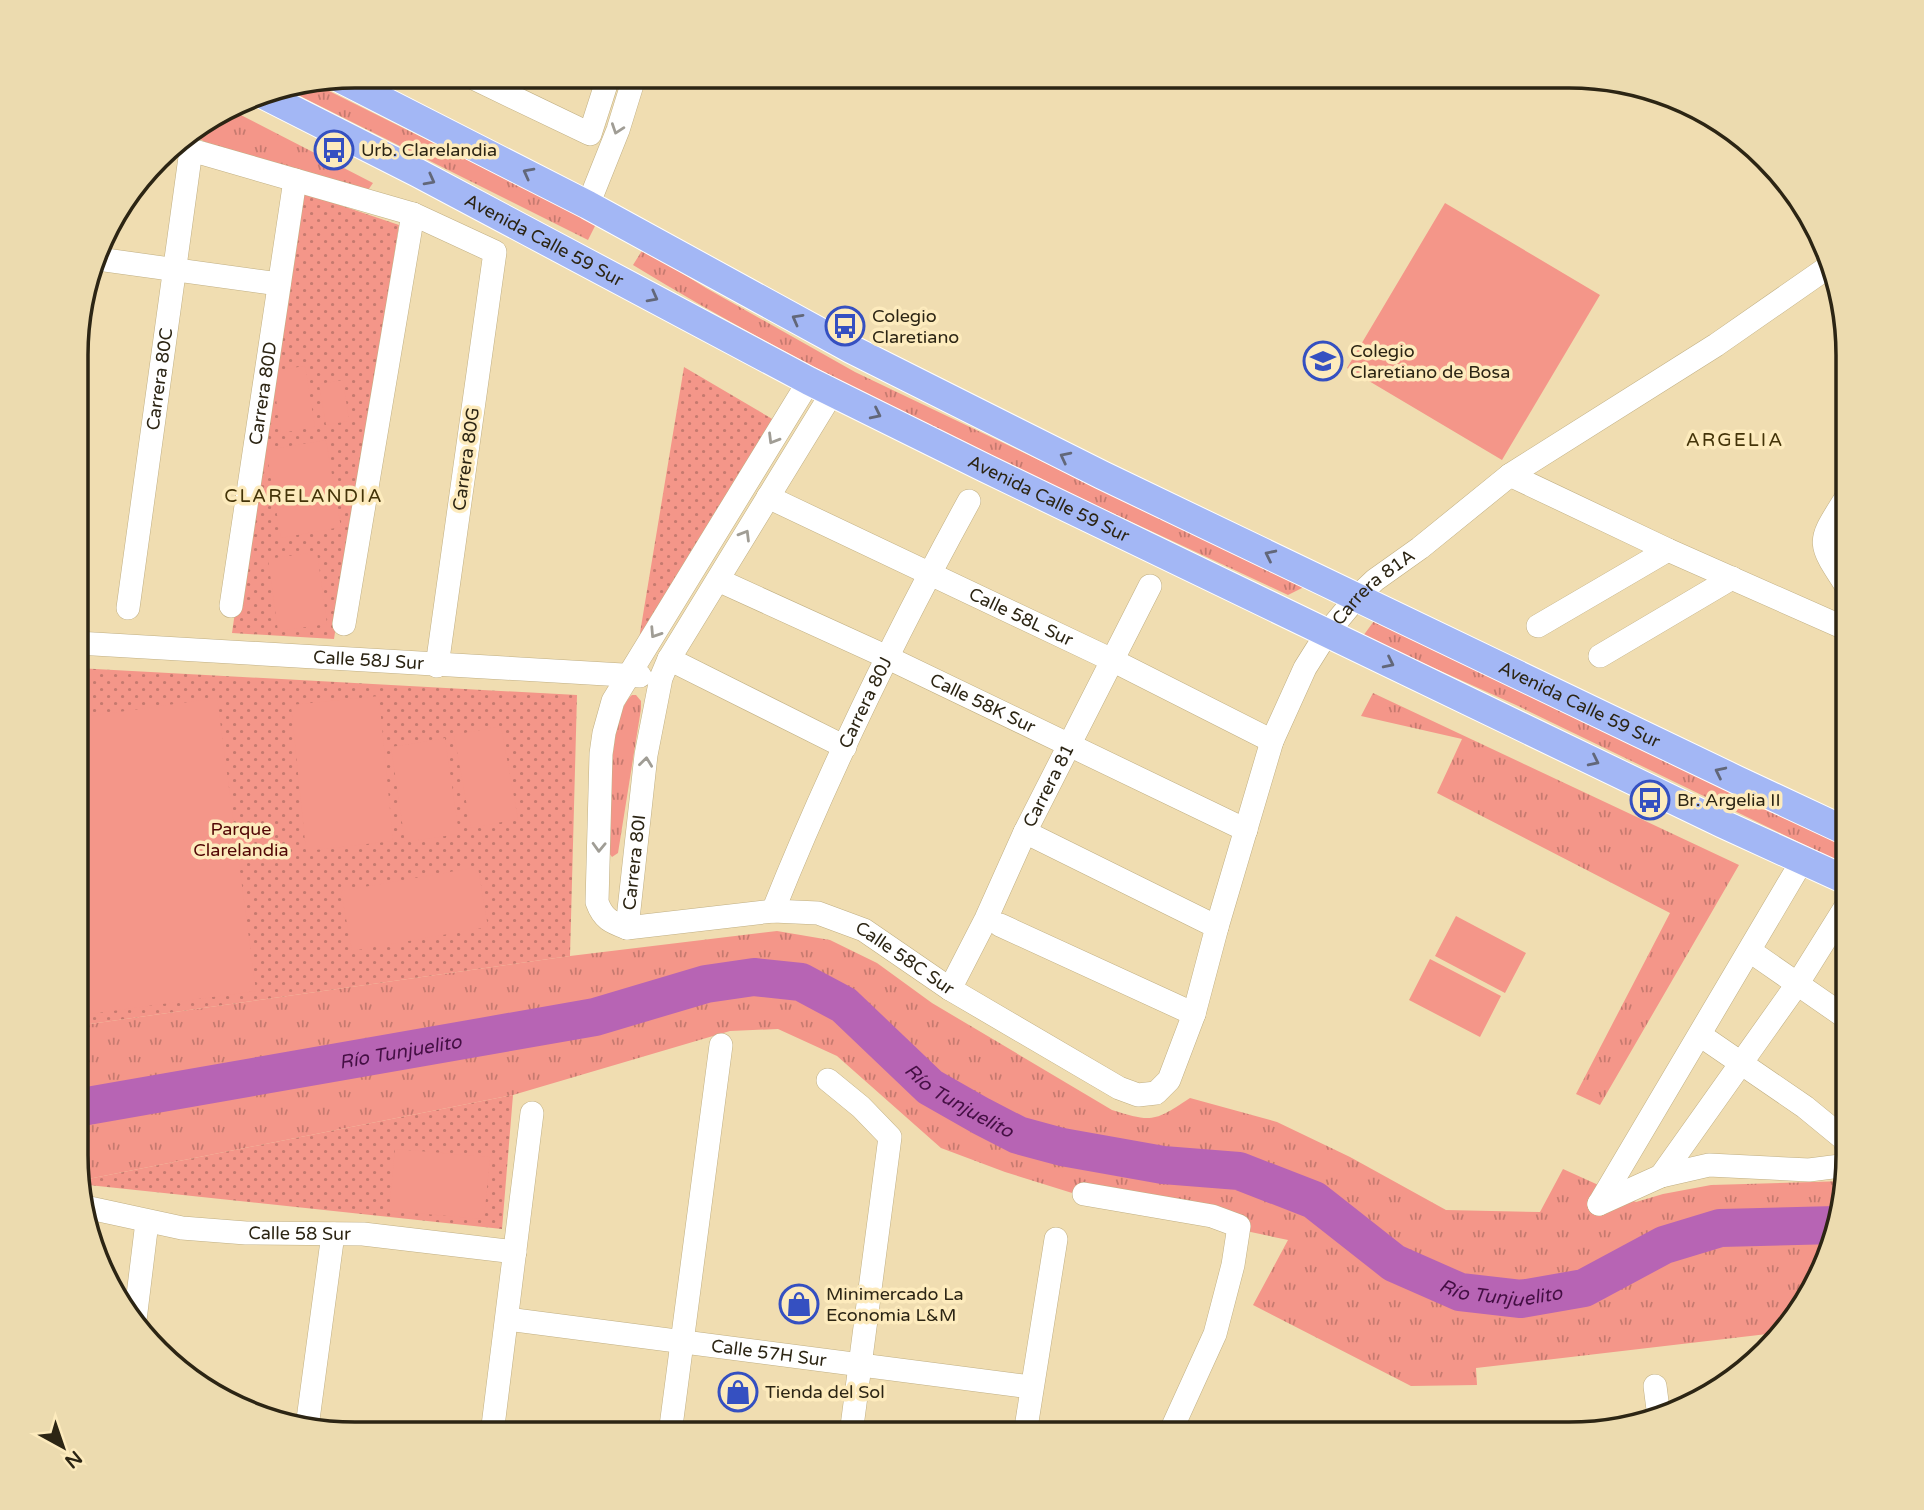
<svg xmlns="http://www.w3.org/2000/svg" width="1924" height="1510" font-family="'Varela Round',sans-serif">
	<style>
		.grass { fill: url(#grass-tufts) }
		.park { fill: url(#park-dots) }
		.pitch { fill: #f49689 }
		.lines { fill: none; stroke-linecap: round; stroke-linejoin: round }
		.river { stroke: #b764b4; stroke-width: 38 }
		.minor-casing { stroke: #c0af83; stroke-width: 24 }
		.major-casing { stroke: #fff; stroke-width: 30 }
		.minor { stroke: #fff; stroke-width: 23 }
		.major { stroke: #a3b7f5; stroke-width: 28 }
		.oneway { stroke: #a09d95 }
		.oneway2 { stroke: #626779 }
		.labels { text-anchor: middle; stroke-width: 7; stroke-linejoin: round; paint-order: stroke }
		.poi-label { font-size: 18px; fill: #2c2514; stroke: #fdebbd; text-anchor: start }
		.street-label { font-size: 18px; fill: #2c2514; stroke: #fdebbd }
		.park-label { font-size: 18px; fill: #520705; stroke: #fdebbd }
		.neighbourhood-label { font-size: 19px; letter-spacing: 2px; fill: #443409; stroke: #fdebbd }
		.water-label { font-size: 19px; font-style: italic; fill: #440f44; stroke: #fdebbd }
		.rim { fill: none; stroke: #2c2514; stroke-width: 3.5 }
	</style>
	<defs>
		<pattern id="grass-tufts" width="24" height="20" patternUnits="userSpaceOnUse" patternTransform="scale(1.75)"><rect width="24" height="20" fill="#f49689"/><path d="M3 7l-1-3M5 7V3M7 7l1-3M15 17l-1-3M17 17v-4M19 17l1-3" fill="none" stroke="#c67a6f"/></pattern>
		<pattern id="park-dots" width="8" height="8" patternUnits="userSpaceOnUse" patternTransform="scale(1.75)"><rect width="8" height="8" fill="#f49689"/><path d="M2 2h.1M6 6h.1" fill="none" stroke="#c67a6f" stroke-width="1.8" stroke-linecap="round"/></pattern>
	</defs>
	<rect width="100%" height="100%" fill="#f0ddb1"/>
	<path class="grass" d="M311,82L596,224L588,240L282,87Z
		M231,110L373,183L366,193L205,142L190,133Z
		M643,249L706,288L855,372L1304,587L1288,595C1067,491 842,392 633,265Z
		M1374,621L1848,844V866L1516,705L1363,636Z
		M1373,693L1739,865L1600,1105L1576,1094L1670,913L1437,793L1462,739L1361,716Z
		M632,695H636L641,701V709L618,853L612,857L609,853C610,820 607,715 632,695Z
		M777,931L830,940L877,963L932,1003L1112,1110C1153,1123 1155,1121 1190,1098L1277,1122L1350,1157L1446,1210L1540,1212L1563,1169L1636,1202L1663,1194L1711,1185L1846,1181L1827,1263L1784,1332L1476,1368L1477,1385L1411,1386L1253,1305L1288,1240L1085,1197L1005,1172L941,1148L837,1056L778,1029L730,1031L513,1095L78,1181L76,1174V1026L570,956Z"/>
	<path class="park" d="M295,190L399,225L334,639L232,633Z
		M684,367L774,420L638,645Z
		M77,668L577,695L570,956L76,1026Z
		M513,1095L502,1229L79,1184L78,1181Z"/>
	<path class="pitch" d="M1445,203L1600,295L1502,460L1347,368Z
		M305,366L315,427L281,433L272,371Z
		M343,380L349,421L326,425L319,384Z
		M326,440L341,527L281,538L266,450Z
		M317,552L327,624L278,631L268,559Z
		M379,696L393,841L306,851L291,705Z
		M217,698L256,991L83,1015L76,968L77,718Z
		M501,726L518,819L471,828L454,735Z
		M445,738L459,834L405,842L391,747Z
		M478,867L488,927L352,951L341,891Z
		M1456,916L1526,953L1505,993L1435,956Z
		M1430,959L1501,996L1480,1037L1409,1000Z
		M395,1149L490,1157L484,1219L389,1211Z"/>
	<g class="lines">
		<path class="river" id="s1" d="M76,1108L595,1017L706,984L754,977L801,982L844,1005L930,1087L981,1116L1018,1135L1062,1147L1163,1165L1239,1171L1314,1200L1394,1263L1460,1292L1521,1299L1584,1288L1664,1245L1720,1228L1836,1225"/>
		<defs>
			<g id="minor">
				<path d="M467,75L590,134L609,75"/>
				<path d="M588,205L618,130L635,75"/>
				<path d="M98,259L279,284"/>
				<path id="s2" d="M809,381L613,701L604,733L601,754L597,902C603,919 611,922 627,928L773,911L818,913L864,930L950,989L1119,1088L1138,1095L1156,1093L1169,1080L1194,1014L1217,927L1272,741L1305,668L1327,633L1357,597L1375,580L1420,548L1510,475L1716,345L1831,265"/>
				<path d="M1510,475L1668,550L1849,630"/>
				<path id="s3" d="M768,497L1112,660L1272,741"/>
				<path id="s4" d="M718,580L876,652L1246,830"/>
				<path d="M1849,590C1815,538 1817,545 1849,493"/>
				<path id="s5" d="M231,606L295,180"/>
				<path id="s6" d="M128,608L191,150L413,214L495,252L437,666"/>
				<path d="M344,624L413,214"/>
				<path d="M1538,626L1668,550"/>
				<path id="s7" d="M77,643L640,676"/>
				<path d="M1600,656L1732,578"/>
				<path d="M669,659L845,747"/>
				<path d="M1025,832L1217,927"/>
				<path id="s8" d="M773,911C829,771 896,634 969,501"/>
				<path d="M1000,925L1194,1014"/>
				<path id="s9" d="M627,928L646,755L661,678L669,659L832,393"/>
				<path d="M1750,951L1848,1019"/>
				<path id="s10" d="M950,989L986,919L1025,832L1150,586"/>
				<path d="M1700,1035L1805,1107L1844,1139L1848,1150"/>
				<path d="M828,1080L861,1107L890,1137L851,1434"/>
				<path d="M1661,1176L1798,983L1848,903"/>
				<path d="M1084,1194L1212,1216L1239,1226L1233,1265L1215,1334L1169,1435"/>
				<path d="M1599,1204L1802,861"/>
				<path d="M1599,1204L1661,1176L1709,1165L1809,1170L1848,1165"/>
				<path id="s11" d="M85,1207L182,1228L246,1233L363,1234L515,1252"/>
				<path id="s12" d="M507,1319L1031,1387"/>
				<path d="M135,1320L147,1222"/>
				<path d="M1655,1386L1659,1417"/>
				<path d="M307,1427L333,1234"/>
				<path d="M492,1434L532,1113"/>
				<path d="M670,1434L721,1045"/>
				<path d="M1025,1434L1056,1239"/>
			</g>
			<g id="major">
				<path id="s13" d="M339,78L588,205L851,349L1102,475L1735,779L1848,832"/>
				<path id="s14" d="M260,93L418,173L809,381L985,468L1723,824L1848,881"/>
			</g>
		</defs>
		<use href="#minor" class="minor-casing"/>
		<use href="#major" class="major-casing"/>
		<use href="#minor" class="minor"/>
		<use href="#major" class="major"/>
	</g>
	<defs><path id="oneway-chevron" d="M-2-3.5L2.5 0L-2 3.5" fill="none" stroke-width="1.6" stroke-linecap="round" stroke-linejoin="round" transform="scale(1.75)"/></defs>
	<g class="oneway">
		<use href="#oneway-chevron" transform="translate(617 129) rotate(109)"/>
		<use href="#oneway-chevron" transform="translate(773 439) rotate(121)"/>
		<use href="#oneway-chevron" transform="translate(745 535) rotate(-59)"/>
		<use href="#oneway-chevron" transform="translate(655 633) rotate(123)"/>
		<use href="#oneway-chevron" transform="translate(646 762) rotate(-83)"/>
		<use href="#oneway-chevron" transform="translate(599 847) rotate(92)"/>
	</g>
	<g class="oneway2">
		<use href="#oneway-chevron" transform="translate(528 173) rotate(-152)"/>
		<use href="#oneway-chevron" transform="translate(430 180) rotate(28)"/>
		<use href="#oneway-chevron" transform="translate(653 297) rotate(28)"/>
		<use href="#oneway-chevron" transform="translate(797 319) rotate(-151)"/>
		<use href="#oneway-chevron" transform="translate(876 414) rotate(26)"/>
		<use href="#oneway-chevron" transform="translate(1065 457) rotate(-153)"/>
		<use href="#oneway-chevron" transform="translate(1270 555) rotate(-154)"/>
		<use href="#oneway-chevron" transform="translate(1389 663) rotate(26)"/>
		<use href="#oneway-chevron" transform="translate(1594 761) rotate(26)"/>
		<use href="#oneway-chevron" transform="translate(1720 772) rotate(-154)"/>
	</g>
	<defs>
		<symbol id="bus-ring" viewBox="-11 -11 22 22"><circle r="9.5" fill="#fdebbd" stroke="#3550c1" stroke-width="1.5"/><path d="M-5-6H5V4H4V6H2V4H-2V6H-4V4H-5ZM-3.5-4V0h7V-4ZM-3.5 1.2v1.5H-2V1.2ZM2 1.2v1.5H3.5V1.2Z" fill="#3550c1"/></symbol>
		<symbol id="school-ring" viewBox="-11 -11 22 22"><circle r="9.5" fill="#fdebbd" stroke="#3550c1" stroke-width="1.5"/><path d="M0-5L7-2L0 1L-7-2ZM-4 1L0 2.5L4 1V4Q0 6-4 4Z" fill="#3550c1"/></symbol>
		<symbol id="shop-ring" viewBox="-11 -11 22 22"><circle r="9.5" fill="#fdebbd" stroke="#3550c1" stroke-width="1.5"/><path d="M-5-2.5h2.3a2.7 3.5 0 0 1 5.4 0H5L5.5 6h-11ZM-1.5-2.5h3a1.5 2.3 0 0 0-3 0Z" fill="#3550c1"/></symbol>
	</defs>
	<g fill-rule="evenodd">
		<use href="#bus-ring" x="312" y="128" width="44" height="44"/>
		<use href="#bus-ring" x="823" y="304" width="44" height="44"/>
		<use href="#school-ring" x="1301" y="339" width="44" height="44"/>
		<use href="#bus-ring" x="1628" y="778" width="44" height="44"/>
		<use href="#shop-ring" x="777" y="1282" width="44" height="44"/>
		<use href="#shop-ring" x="716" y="1370" width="44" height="44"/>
	</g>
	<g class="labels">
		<g class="poi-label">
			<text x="361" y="156">Urb. Clarelandia</text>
			<text x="872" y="322">Colegio<tspan x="872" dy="21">Claretiano</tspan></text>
			<text x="1350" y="357">Colegio<tspan x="1350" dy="21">Claretiano de Bosa</tspan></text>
			<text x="1677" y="806">Br. Argelia II</text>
			<text x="826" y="1300">Minimercado La<tspan x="826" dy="21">Economia L&amp;M</tspan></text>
			<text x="765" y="1398">Tienda del Sol</text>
		</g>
		<g class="street-label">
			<text dy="6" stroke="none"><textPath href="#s14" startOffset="320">Avenida Calle 59 Sur</textPath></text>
			<text dy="6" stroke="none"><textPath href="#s6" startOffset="231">Carrera 80C</textPath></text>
			<text dy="6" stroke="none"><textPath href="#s5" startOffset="215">Carrera 80D</textPath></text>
			<text transform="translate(466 459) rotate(-82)" y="6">Carrera 80G</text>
			<text dy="6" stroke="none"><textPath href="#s14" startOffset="887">Avenida Calle 59 Sur</textPath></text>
			<text dy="6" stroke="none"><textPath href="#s2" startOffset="1759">Carrera 81A</textPath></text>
			<text dy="6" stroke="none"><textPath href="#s3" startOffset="280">Calle 58L Sur</textPath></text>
			<text dy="6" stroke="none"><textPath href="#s7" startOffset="292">Calle 58J Sur</textPath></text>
			<text dy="6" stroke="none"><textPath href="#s8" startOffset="228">Carrera 80J</textPath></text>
			<text dy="6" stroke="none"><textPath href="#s4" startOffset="292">Calle 58K Sur</textPath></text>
			<text dy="6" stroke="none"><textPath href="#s13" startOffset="1390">Avenida Calle 59 Sur</textPath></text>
			<text dy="6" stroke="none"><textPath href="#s10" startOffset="226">Carrera 81</textPath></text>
			<text dy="6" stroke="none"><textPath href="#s9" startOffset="66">Carrera 80I</textPath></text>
			<text dy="6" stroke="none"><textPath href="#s2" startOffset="910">Calle 58C Sur</textPath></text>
			<text dy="6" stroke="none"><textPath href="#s11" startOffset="217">Calle 58 Sur</textPath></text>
			<text dy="6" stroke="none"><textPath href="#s12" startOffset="264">Calle 57H Sur</textPath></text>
		</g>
		<g class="park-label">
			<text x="241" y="835">Parque<tspan x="241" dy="21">Clarelandia</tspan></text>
		</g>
		<g class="neighbourhood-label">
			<text x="1735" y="446">ARGELIA</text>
			<text x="304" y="502">CLARELANDIA</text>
		</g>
		<g class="water-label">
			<text dy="7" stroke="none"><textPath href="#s1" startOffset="329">Río Tunjuelito</textPath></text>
			<text dy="7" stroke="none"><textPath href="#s1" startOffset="938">Río Tunjuelito</textPath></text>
			<text dy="7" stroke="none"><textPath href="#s1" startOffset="1526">Río Tunjuelito</textPath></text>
		</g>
	</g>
	<path d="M0 0H1924V1510H0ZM355 88H1569A267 267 0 0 1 1836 355V1155A267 267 0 0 1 1569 1422H355A267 267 0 0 1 88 1155V355A267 267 0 0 1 355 88Z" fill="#ecdbaf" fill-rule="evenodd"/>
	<path class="rim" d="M355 88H1569A267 267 0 0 1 1836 355V1155A267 267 0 0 1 1569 1422H355A267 267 0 0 1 88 1155V355A267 267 0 0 1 355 88Z"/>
	<g transform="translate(63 1447) rotate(140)" stroke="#fdebbd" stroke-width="5" paint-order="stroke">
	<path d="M0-5L12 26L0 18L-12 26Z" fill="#2c2514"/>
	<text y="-10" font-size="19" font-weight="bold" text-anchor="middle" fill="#2c2514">N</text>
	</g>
</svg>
